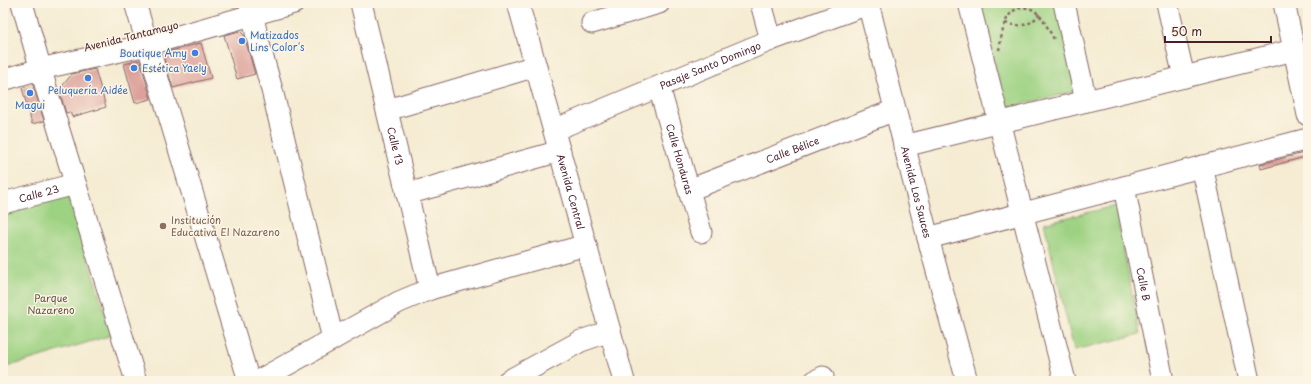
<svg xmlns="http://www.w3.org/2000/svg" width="1311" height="384" font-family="'Playpen Sans',sans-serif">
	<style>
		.green { fill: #9dd282; stroke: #747856 }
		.building { fill: #dda09a }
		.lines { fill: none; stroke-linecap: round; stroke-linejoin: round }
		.minor-casing { stroke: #866766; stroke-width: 23 }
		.path { stroke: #866766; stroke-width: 2.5; stroke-dasharray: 3 3; stroke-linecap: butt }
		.minor { stroke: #fff; stroke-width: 21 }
		.shop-dot { fill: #3f7fe0; stroke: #fcf5e5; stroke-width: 1.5 }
		.education-dot { fill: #8d6e63; stroke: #fcf5e5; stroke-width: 1.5 }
		.labels { text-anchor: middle; stroke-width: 3; stroke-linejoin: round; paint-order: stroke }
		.shop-label { font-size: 10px; fill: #366cbe; stroke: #fcf5e5; text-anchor: start }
		.street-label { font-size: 10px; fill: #4a1f2b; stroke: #fcf5e5 }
		.education-label { font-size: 10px; fill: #785e54; stroke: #fcf5e5; text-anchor: start }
		.park-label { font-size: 10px; fill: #635545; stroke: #fcf5e5 }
	</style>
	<rect width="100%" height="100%" fill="#fcf5e5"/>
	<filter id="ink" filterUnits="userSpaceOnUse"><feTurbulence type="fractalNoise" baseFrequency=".025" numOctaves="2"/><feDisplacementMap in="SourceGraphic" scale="8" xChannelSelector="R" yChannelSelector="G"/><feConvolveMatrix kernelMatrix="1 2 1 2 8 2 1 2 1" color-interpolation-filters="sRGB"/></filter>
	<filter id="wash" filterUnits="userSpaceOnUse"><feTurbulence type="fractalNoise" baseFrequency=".012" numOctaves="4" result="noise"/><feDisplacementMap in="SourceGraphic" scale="16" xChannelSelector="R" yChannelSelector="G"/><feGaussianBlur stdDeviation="0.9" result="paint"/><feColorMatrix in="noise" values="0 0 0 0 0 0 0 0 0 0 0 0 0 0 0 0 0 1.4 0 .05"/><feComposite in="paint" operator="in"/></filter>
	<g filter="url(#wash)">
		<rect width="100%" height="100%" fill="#f5ecd3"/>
		<path class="green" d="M979,3H1056L1077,91L1006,108Z
			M68,197L112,335L3,368V213Z
			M1115,206L1140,334L1074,350L1044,223Z"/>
		<g id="blocks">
			<path class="building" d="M240,31L244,35L255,74L237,79L224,35Z
				M201,43L211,78L173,88L164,59L167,52Z
				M140,60L151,99L135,103L124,64Z
				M95,69L106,107L72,117L70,112L66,113L59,90L72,74Z
				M33,85L44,121L32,124L22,88Z
				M1304,153L1305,157L1261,169L1260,164Z"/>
		</g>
	</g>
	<g filter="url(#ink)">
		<use href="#blocks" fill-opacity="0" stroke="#866766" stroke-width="1"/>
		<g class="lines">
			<defs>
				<g id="minor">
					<path d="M22,3L47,91L136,381"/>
					<path d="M135,3L249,381"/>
					<path id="s1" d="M361,3L430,289"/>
					<path id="s2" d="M518,3L624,381"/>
					<path d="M761,3L771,40"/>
					<path id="s3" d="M868,3L928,238L967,381"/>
					<path d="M969,3L1065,381"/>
					<path d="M1064,3L1086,101"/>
					<path d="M1167,3L1184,77"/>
					<path d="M1284,3L1308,115"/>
					<path d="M251,5L257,37L272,90L333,339"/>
					<path d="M592,23L659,3"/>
					<path d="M3,80L40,69L147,45L294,3"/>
					<path id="s4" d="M659,87L701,232"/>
					<path d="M387,110L536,66"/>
					<path id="s5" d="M554,130L771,40L868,4"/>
					<path d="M904,146L1294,50"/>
					<path d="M1202,166L1249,381"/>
					<path id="s6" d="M1124,187L1163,381"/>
					<path id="s7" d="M689,190L895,110"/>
					<path d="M407,194L560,151"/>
					<path id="s8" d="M3,203L75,184"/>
					<path d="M928,238L1308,139"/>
					<path d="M258,381L399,302L430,289L586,245"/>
					<path d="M508,381L581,341L610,331"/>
					<path d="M815,381L823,377"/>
				</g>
			</defs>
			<use href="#minor" class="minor-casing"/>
			<path class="path" d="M1018,3L1019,8
				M1005,23C1019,27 1030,27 1039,14
				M999,50C1002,35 1004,8 1023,8C1028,7 1033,9 1037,13C1044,19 1049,31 1054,39"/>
			<use href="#minor" class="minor"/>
		</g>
	</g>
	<g class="shop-dot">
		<circle cx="242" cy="41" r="4"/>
		<circle cx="195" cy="53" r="4"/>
		<circle cx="134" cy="68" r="4"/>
		<circle cx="88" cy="78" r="4"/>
		<circle cx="30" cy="93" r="4"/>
	</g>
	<circle class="education-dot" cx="163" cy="226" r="4"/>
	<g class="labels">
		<g class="shop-label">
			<text x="250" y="39">Matizados<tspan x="250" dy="12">Lins Color's</tspan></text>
			<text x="187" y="57" text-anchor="end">Boutique Amy</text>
			<text x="142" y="72">Estética Yaely</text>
			<text x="88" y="94" text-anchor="middle">Peluquería Aidée</text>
			<text x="30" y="109" text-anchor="middle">Magui</text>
		</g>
		<g class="street-label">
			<text transform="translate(131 36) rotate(-14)" y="4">Avenida Tantamayo</text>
			<text dy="4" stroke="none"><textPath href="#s5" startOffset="169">Pasaje Santo Domingo</textPath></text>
			<text dy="4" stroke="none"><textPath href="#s1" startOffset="147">Calle 13</textPath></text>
			<text dy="4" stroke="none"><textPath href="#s7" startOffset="111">Calle Bélice</textPath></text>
			<text dy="4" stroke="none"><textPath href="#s4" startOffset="75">Calle Honduras</textPath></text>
			<text dy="4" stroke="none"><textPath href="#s2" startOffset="196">Avenida Central</textPath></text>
			<text dy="4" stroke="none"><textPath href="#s3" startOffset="195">Avenida Los Sauces</textPath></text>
			<text dy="4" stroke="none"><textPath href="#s8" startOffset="37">Calle 23</textPath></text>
			<text dy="4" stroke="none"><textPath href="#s6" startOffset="99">Calle B</textPath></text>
		</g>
		<g class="education-label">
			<text x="171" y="224">Institución<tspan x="171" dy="12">Educativa El Nazareno</tspan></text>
		</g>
		<g class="park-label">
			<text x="51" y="302">Parque<tspan x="51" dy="12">Nazareno</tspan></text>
		</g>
	</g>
	<rect width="1311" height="384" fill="none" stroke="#fcf5e5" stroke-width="16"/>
	<path d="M1165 36v6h106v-6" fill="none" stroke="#4a1f2b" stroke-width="2"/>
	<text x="1171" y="36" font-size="12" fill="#4a1f2b" stroke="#fcf5e5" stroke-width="3" paint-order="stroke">50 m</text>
</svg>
